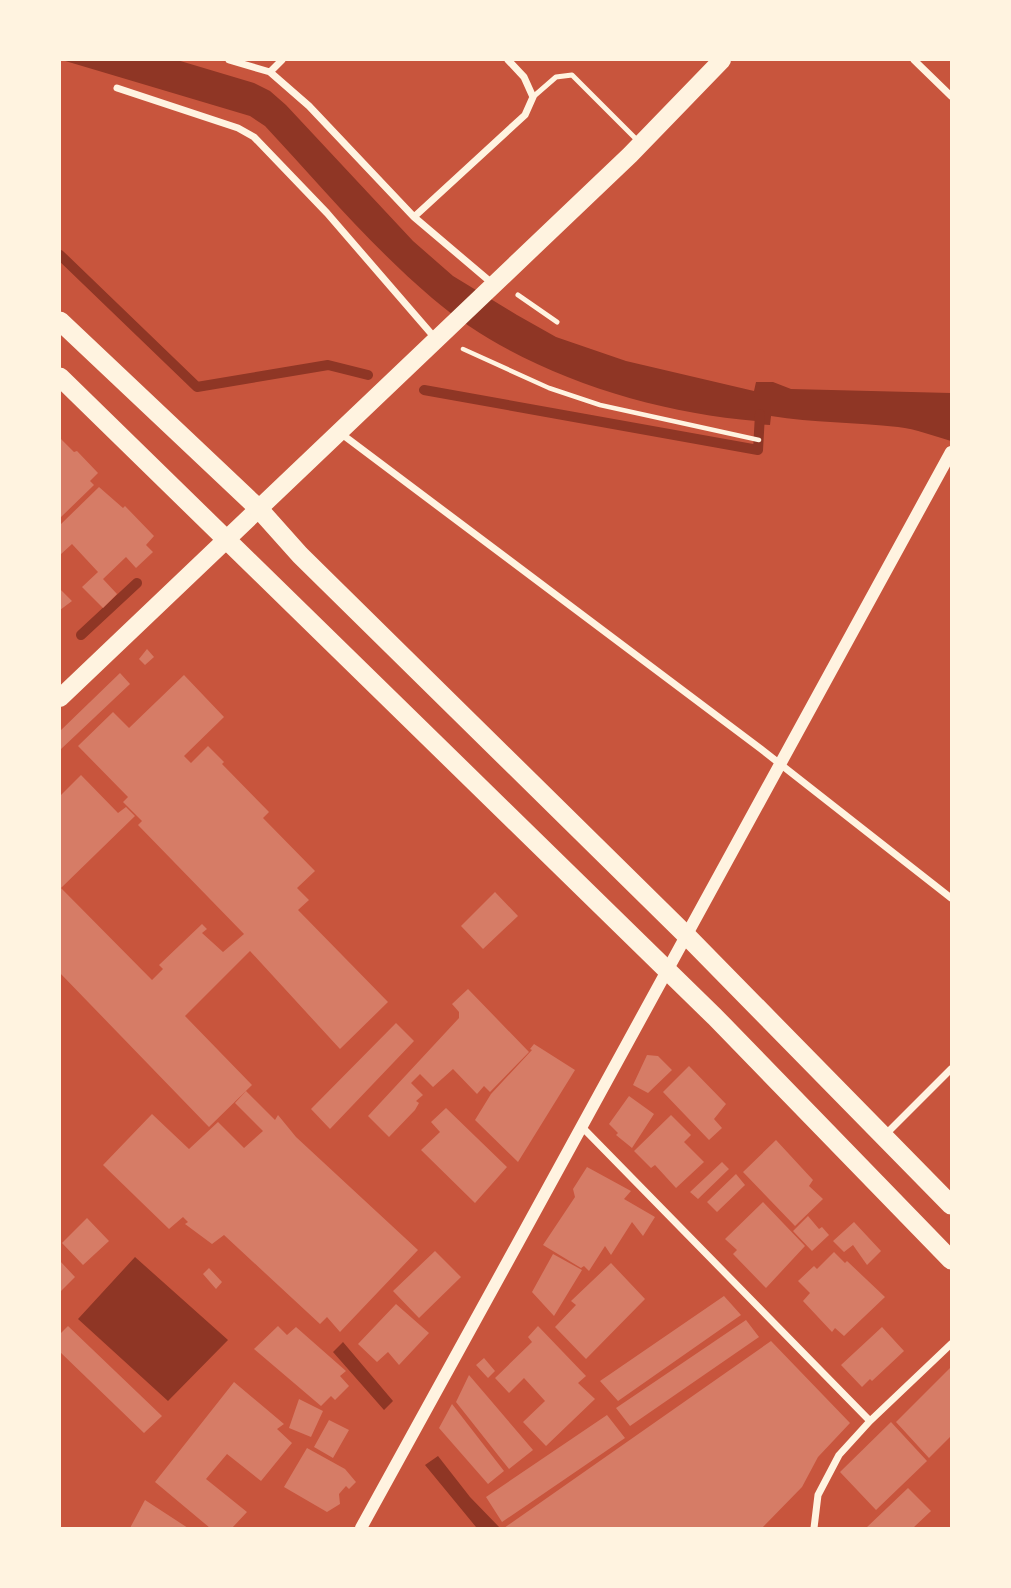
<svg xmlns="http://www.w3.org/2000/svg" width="1011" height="1588" font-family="Rubik,sans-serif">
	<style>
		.water { fill: #8f3625 }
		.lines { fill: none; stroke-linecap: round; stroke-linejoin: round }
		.stream { stroke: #8f3625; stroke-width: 10 }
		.building { fill: #d67c66 }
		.path { stroke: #fff3e0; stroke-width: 4.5 }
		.service { stroke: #fff3e0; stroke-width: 5 }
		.minor { stroke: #fff3e0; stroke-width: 7 }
		.tertiary { stroke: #fff3e0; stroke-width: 12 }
		.primary { stroke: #fff3e0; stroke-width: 18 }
		.trunk { stroke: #fff3e0; stroke-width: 19 }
	</style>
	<rect width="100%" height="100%" fill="#c8553d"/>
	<path class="water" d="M62,60H177L254,83L270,91L286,105L413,241L453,276L517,315L556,337L626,361L754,391L756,382H773L791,389L951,393V441C934,436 916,429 898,427C856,422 813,423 771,416L770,425L757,424L756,421C646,412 517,371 432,298C371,246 319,184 265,126L250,116Z
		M135,1257L228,1340L168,1401L78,1319Z
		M343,1342L393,1401L384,1410L333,1352Z
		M438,1456L470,1497L500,1528L476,1527L425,1465Z"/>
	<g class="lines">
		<path class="stream" d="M60,255L197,387L328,365L368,375
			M424,390L758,450L760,414
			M81,635L137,583"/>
	</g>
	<path class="building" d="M60,438L74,452L77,451L98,473L90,481L94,485L60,518Z
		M99,487L123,508L125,506L154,536L146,545L153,552L136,568L126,557L103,579L117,594L103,608L82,587L98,572L72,544L60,555V525Z
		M60,589L72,601L60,610Z
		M147,649L154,657L145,665L139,659Z
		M120,673L130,684L60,750V731Z
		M184,675L224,717L184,756L191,763L208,746L224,762L222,764L269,812L263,818L315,871L297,888L309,900L298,910L388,1002L340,1049L250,951L185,1016L252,1085L209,1127L60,973V796L81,775L118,813L126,807L135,816L61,888L152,980L163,969L159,965L202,924L207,929L202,933L223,952L244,934L138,825L142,821L123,802L128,797L78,746L113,712L129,728Z
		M495,892L518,916L483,949L461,926Z
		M468,989L529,1052L490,1092L484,1086L477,1094L453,1069L433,1087L420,1074L411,1083L423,1095L416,1101L419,1103L415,1110L389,1137L368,1116L459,1018V1012L452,1004Z
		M396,1023L414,1041L330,1129L311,1109Z
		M534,1044L575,1070L518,1162L475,1120L491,1094L532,1050L530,1049Z
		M647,1055L658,1056L672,1070L648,1093L633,1085Z
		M689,1066L726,1104L714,1119L722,1128L709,1140L663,1092Z
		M246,1091L275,1120L278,1115L296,1137L418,1250L340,1332L327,1317L320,1324L224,1235L212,1244L185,1224L188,1222L183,1217L169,1229L103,1165L152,1114L189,1149L218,1122L244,1148L263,1131L235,1103Z
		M629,1096L654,1114L632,1148L616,1135L618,1133L609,1124Z
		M446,1108L507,1167L475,1203L421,1150L440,1132L431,1122Z
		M671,1115L691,1135L684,1142L704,1162L676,1188L655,1165L651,1168L634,1151Z
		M776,1140L813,1180L809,1186L823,1199L795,1226L743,1172Z
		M722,1162L729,1169L698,1199L690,1192Z
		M587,1167L631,1191L624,1199L655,1217L643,1236L632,1222L611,1255L605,1246L589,1271L584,1266L581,1268L543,1245L575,1197L573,1189Z
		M736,1174L745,1185L717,1212L707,1202Z
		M763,1202L805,1246L766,1288L733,1254L737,1250L725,1239Z
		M808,1216L819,1229L822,1227L829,1235L812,1251L793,1231Z
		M87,1218L109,1241L83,1265L62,1243Z
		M854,1222L881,1251L867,1265L853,1245L844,1252L833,1241Z
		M435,1251L461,1277L419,1318L393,1291Z
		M834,1252L845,1263L847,1261L885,1297L844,1336L835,1328L832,1332L803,1301L810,1293L798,1281L814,1266L817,1269Z
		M553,1254L582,1270L554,1316L532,1292Z
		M60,1261L75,1277L60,1292Z
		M611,1263L645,1299L586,1359L555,1327L576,1305L571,1301Z
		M209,1268L222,1282L216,1289L203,1274Z
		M724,1296L741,1315L618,1401L600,1381Z
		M396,1304L429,1333L399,1365L388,1352L377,1362L358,1344Z
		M746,1320L759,1337L630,1426L616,1408Z
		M68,1326L162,1416L144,1433L60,1352V1334Z
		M278,1326L287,1335L296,1327L346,1371L340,1376L349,1386L335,1400L331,1396L321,1406L254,1349Z
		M538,1326L586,1376L578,1383L595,1399L546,1446L523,1422L545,1401L524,1378L509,1393L495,1378L532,1342L528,1337Z
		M882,1327L904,1351L872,1381L870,1379L862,1387L841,1365Z
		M771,1341L850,1423L818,1457L802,1487L762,1528H504Z
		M484,1358L495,1371L488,1378L476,1365Z
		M951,1367V1436L929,1458L896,1422Z
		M469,1375L533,1450L509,1469L456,1402Z
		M234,1382L284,1424L277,1429L292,1443L261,1481L227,1454L206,1479L247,1512L232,1528H210L155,1482Z
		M299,1399L323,1411L311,1437L289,1428Z
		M452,1404L504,1471L488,1484L439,1428Z
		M607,1415L625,1438L502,1522L486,1497Z
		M329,1420L349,1430L333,1458L314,1447Z
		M891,1422L927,1461L876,1510L840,1472Z
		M307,1448L345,1469L356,1482L349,1489L346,1486L339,1494L340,1504L327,1512L284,1487Z
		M908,1488L931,1511L913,1528H866Z
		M145,1500L188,1528H130Z"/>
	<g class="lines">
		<path class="path" d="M463,349L549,388L600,405L759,440"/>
		<path class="service" d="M533,97L556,77L572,75L638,141
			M518,295L557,322"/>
		<path class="minor" d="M229,60L270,72L309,106L414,217
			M914,60L951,96
			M270,72L282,60
			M117,88L238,128L254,137L327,213L435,338
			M493,284L414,217L525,115L533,97L524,77L508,60
			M339,432L761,749L951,898
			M583,1128L870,1421L951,1344
			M885,1135L951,1069
			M814,1528L818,1495L839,1455L870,1421"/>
		<path class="tertiary" d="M361,1528C559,1170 754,810 951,452"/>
		<path class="primary" d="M60,698L630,155L722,60"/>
		<path class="trunk" d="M60,321L258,508L300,555L687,936L951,1205
			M60,377L715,1017L951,1260"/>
	</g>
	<rect width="1011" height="1588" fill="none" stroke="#fff3e0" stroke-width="122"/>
</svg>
